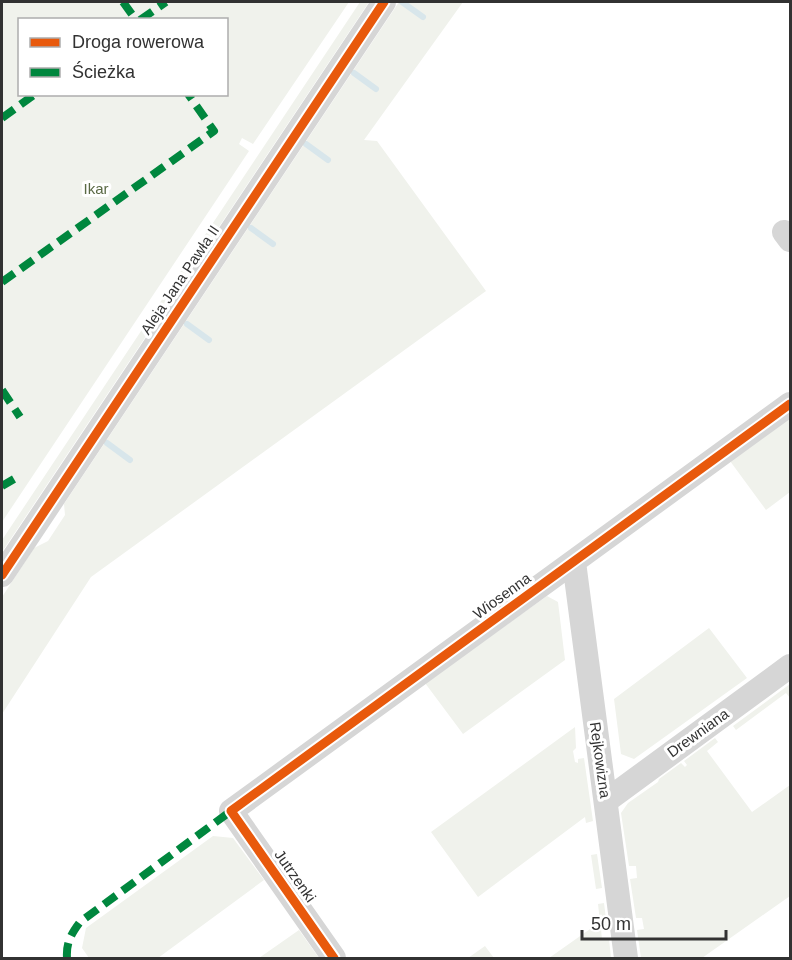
<svg xmlns="http://www.w3.org/2000/svg" width="792" height="960" font-family="Arial,sans-serif">
	<style>
		.green { fill: #f0f2ec; fill-rule: evenodd }
		.lines { fill: none; stroke-linecap: round; stroke-linejoin: round }
		.stream { stroke: #d8e6eb; stroke-width: 6 }
		.minor { stroke: #d6d6d6; stroke-width: 24 }
		.quiet { stroke: #00873e; stroke-width: 8; stroke-dasharray: 15 8; stroke-linecap: butt }
		.cycleway-casing { stroke: #fff; stroke-width: 13 }
		.cycleway { stroke: #e8590c; stroke-width: 9 }
		.labels { text-anchor: middle; stroke-width: 6; stroke-linejoin: round; paint-order: stroke }
		.park-label { font-size: 15px; fill: #5a6944; stroke: #fff }
		.street-label { font-size: 15px; fill: #323232; stroke: #fff }
	</style>
	<rect width="100%" height="100%" fill="#fff"/>
	<path class="green" d="M2,2H349L253,144L242,138L239,144L249,151L2,522ZM20,20H226V94H20Z
		M360,2H369L2,552V540Z
		M399,2H463L364,140L377,141L486,291L91,577L2,714V597L34,548L48,541L65,515L64,504Z
		M790,416V492L766,510L730,461Z
		M547,596L558,602L565,660L463,734L425,683Z
		M709,628L747,678L634,759L621,754L614,699Z
		M790,684V698L786,693L736,730L733,726Z
		M575,727L576,748L573,751L575,762L578,763V759L584,758L593,821L586,823L585,817L478,897L431,832Z
		M715,738L718,742L707,751L752,812L790,785V896L702,958H641L637,930L644,929L642,918H636L630,879L637,878L636,866H629L621,813L628,803L658,782L659,779L681,763L685,767L687,765L684,761Z
		M213,836L233,838L264,880L158,958H89L82,948L86,928Z
		M597,854L602,888L596,889L591,855Z
		M604,903L607,927L601,929L602,940L609,939L611,958H549L600,922L598,904Z
		M299,930L319,958H259Z
		M485,946L494,958H468Z"/>
	<g class="lines">
		<path class="stream" d="M402,2L423,17
			M354,73L376,89
			M306,144L328,160
			M251,228L273,244
			M187,324L209,340
			M107,443L130,460"/>
		<path class="minor" d="M784,232L790,240
			M574,562L626,958
			M2,575L384,2
			M606,801L790,666
			M334,958L231,811L790,404"/>
		<path class="quiet" d="M123,2L136,20
			M140,20L166,2
			M2,118L35,94
			M2,282L214,131L188,94
			M2,390L20,417
			M2,486L14,479
			M67,958C66,943 71,934 80,922L231,811"/>
		<defs>
			<path id="cycleway" d="M2,575L384,2
				M334,958L231,811L790,404"/>
		</defs>
		<use href="#cycleway" class="cycleway-casing"/>
		<use href="#cycleway" class="cycleway"/>
	</g>
	<g class="labels">
		<g class="park-label">
			<text x="96" y="194">Ikar</text>
		</g>
		<g class="street-label">
			<text transform="translate(180 280) rotate(-56)" y="5">Aleja Jana Pawła II</text>
			<text transform="translate(502 596) rotate(-36)" y="5">Wiosenna</text>
			<text transform="translate(698 733) rotate(-36)" y="5">Drewniana</text>
			<text transform="translate(600 760) rotate(82)" y="5">Rejkowizna</text>
			<text transform="translate(295 876) rotate(55)" y="5">Jutrzenki</text>
		</g>
	</g>
	<rect width="792" height="960" fill="none" stroke="#323232" stroke-width="6"/>
	<rect x="18" y="18" width="210" height="78" fill="#ffffff" stroke="#adadad" stroke-width="1.5"/>
	<rect x="30" y="38" width="30" height="9" fill="#e8590c" stroke="#adadad" stroke-width="1.5"/>
	<text x="72" y="48" font-size="18" fill="#323232">Droga rowerowa</text>
	<rect x="30" y="68" width="30" height="9" fill="#00873e" stroke="#adadad" stroke-width="1.5"/>
	<text x="72" y="78" font-size="18" fill="#323232">Ścieżka</text>
	<path d="M582 930v9h144v-9" fill="none" stroke="#323232" stroke-width="3"/>
	<text x="591" y="930" font-size="18" fill="#323232" stroke="#ffffff" stroke-width="4.5" paint-order="stroke">50 m</text>
</svg>
